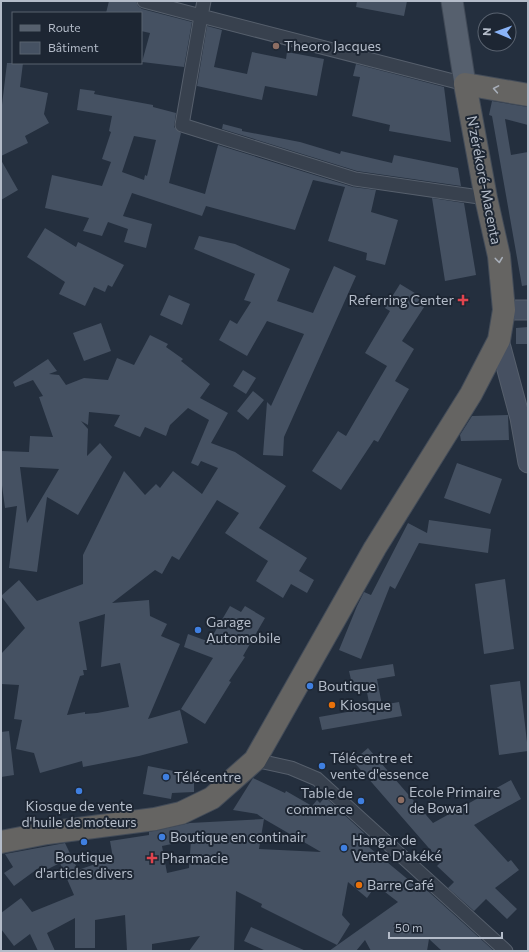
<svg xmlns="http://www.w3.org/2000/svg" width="529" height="952" font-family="Commissioner,sans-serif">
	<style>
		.building { fill: #455162; fill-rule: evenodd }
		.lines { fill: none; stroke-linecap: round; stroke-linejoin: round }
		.minor-casing { stroke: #565f6c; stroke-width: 15 }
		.secondary-casing { stroke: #565f6c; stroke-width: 21 }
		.primary-casing { stroke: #414a57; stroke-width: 23 }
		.trunk-casing { stroke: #434c59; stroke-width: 24 }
		.minor { stroke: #38414e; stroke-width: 13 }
		.secondary { stroke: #465061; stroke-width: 19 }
		.primary { stroke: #56606e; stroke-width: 21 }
		.trunk { stroke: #656462; stroke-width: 22 }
		.oneway { stroke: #a8afba }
		.education-dot { fill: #8d6e63; stroke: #1d2633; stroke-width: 1.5 }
		.health-dot { fill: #e0444e; stroke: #1d2633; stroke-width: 1.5 }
		.shop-dot { fill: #3f7fe0; stroke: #1d2633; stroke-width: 1.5 }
		.food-dot { fill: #e8710a; stroke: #1d2633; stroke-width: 1.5 }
		.labels { text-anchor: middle; stroke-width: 4; stroke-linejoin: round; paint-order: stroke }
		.poi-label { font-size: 14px; fill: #b4bcc9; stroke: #1d2633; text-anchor: start }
		.street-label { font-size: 14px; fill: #b4bcc9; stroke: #1d2633 }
	</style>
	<rect width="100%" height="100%" fill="#242f3e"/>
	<path class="building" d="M109,1H136L138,6L142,9L192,22L184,67L142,62L150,33L141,31V13H106Z
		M357,1H407L404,16L356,7Z
		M207,26L222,30L214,67L247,74L252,52L286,59L287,52L324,59L317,96L265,86L262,100L197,86Z
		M7,63H23L20,87L48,93L44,114L49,123L25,136L28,143L1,156V113Z
		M356,64L444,87L451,142L389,131L390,125L352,116L360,77L353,76Z
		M80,89L95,91L94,94L153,105V107L176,113L174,127L181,133L169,183L205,194L218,145L353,187L376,190L371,212L398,220L385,265L366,260L367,253L328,241L345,187L313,180L295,230L206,206L202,216L132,193L123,216L152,224L146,248L124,242L128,229L108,222L102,236L83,231L89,218L45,208L52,175L102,186L111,162L102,159L111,132L109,131L112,116L77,110ZM134,136L156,140L147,176L145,175L144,180L122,172Z
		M492,101L528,107V125L505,119L511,155L528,152V285L522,286L492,116L489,115Z
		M223,124L242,129V131L300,142L340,154L341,151L392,163L394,155L458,168L461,186L357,171L222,129Z
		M1,160L18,190L1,200Z
		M432,198L464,203L476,275L445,281Z
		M45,228L76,247L78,242L124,265L112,287L108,285L105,292L94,287L85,306L59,294L65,282L27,257Z
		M199,236L235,244L290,269L277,301L313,313L334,266L356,276L284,437L283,456L263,455L267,402L271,406L304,334L267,321L247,356L219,340L230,320L237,324L251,302L244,300L255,274L194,249Z
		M400,284L428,301L402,341L414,349L395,381L409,389L378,442L374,440L341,490L312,471L338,431L346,436L387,366L365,353L390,311L385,308Z
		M169,295L190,304L182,325L160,315Z
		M101,323L111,351L84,361L73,333Z
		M528,327V344H516V328Z
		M150,335L168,344L166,347L183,359L181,361L210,384L200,398L228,413L211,443L235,452L286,486L259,528L307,558L299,571L314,580L307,593L291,584L283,598L256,581L268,561L225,533L239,513L217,500L179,560L172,556L162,574L155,570L112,603L149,600L150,616L167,624L161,636L180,644L148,719L180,710L188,743L139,756L83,767L82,761L40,773L34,753L16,749L22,720L14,719L19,685L1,684V654L25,628L1,596L19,580L37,601L83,584V555L124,471L145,495L156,484L160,488L173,471L202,494L218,468L201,461L198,466L191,463L209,420L188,408L170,425L166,436L145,427L140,437L114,426L120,415L89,412L88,425L81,421L88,429L87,456L100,443L112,457L78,515L47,497L37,572L9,568L17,506L5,508L1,478V451L29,452L30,436L53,437L39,397L43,396L33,380L15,387L13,382L48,359L57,371L49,374L59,375L66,385L84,378L108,380L117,358L134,365ZM20,467L59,469L27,523ZM105,614L101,667L120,663L129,707L97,713L85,714V712L67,715L80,676L84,675L83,670H87L79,622Z
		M243,370L256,378L246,394L233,386Z
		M253,391L264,400L248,420L237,411Z
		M508,415L509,440L461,441L460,435L472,416Z
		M457,463L502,479L490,514L444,498Z
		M429,520L491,529L488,553L419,543L395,589L390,586L361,659L339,650L357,606L364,592L371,595L408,523L427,533Z
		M505,579L514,649L484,654L475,584Z
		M230,606L241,612L245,606L265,618L243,656L245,657L229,681L231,682L205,724L181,709L213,658L184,647L188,634L207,641L211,634L213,635Z
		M393,664L395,676L377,679L382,705L399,702L402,716L322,730L319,717L370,708L365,682L352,684L349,671Z
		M520,681L528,751L499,755L490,685Z
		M9,731L14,775L1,777V732Z
		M368,748L433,823L511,780L521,799L474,825L508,862L511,860L519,870L495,888L517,909L507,919L486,899L474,911L448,888L454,882L437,866L441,862L353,761Z
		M148,766L194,775V792L172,793L171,799L143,794Z
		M253,778L285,793L286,791L312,806L317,800L320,803L325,797L364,833L359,839L416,886L419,883L494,951H442L429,939L427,951H371L365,940L356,951H329L398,902L376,885L367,898L348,882L342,915L350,924L337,945L261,907L262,904L236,891L234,951H189L200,936L152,944V951H127L125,915L95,920V948H75V918L47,933L55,951H38L30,934L14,946L1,929V913L21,898L32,912L74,895L60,863L42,872L40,867L14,886L4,873L13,867L5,854L65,843L78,870L113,858L110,841L149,835V832L190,823L264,819L257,814L233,810ZM264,819L321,852L259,849ZM191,840L189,868L167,873L162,846Z
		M251,927L306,951H266L244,941Z"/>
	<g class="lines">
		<defs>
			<path id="minor" d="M144,1L201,16L204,1
				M465,84L201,16L182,125L355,179L486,198
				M255,760L291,768L317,779L506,951"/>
			<path id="secondary" d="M504,310H528
				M499,340L520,418L528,463"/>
			<path id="primary" d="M452,1L465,84"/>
			<path id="trunk" d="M1,842L47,833L155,819L181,813L212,798L255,760L375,548L471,394L499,340L504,310L499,256L486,198L465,84L528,95"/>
		</defs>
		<use href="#minor" class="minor-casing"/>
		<use href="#secondary" class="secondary-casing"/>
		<use href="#primary" class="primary-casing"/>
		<use href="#trunk" class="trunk-casing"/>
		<use href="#minor" class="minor"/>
		<use href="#secondary" class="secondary"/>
		<use href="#primary" class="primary"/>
		<use href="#trunk" class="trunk"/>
	</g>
	<defs><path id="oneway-chevron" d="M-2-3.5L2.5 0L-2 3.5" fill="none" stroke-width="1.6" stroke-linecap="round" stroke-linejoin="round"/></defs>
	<g class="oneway">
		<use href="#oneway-chevron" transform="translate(496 89) rotate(-170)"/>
		<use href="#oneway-chevron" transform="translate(499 260) rotate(83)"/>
	</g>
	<g class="education-dot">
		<circle cx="276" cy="46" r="4"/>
		<circle cx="401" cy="800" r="4"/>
	</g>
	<g class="health-dot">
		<path d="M461 294h4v4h4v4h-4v4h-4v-4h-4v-4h4z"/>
		<path d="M150 852h4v4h4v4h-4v4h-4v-4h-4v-4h4z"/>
	</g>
	<g class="shop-dot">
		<circle cx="198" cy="630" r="4"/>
		<circle cx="310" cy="686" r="4"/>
		<circle cx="322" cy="766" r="4"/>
		<circle cx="166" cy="777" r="4"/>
		<circle cx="79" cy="791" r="4"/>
		<circle cx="361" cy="801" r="4"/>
		<circle cx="162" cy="837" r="4"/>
		<circle cx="84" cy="842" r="4"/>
		<circle cx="344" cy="848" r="4"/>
	</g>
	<g class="food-dot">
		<circle cx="332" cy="705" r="4"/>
		<circle cx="359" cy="885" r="4"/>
	</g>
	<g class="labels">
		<g class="poi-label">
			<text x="284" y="51">Theoro Jacques</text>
			<text x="454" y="305" text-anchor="end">Referring Center</text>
			<text x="206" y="627">Garage<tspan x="206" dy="16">Automobile</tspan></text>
			<text x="318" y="691">Boutique</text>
			<text x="340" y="710">Kiosque</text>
			<text x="330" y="763">Télécentre et<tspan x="330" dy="16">vente d'essence</tspan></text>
			<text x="174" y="782">Télécentre</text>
			<text x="409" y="797">Ecole Primaire<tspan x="409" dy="16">de Bowa1</tspan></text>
			<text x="353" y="798" text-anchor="end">Table de<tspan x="353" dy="16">commerce</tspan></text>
			<text x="79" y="811" text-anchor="middle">Kiosque de vente<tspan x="79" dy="16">d'huile de moteurs</tspan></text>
			<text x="170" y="842">Boutique en continair</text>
			<text x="352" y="845">Hangar de<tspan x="352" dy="16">Vente D'akéké</tspan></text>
			<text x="84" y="862" text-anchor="middle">Boutique<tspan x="84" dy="16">d'articles divers</tspan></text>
			<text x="161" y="863">Pharmacie</text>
			<text x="367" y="890">Barre Café</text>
		</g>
		<g class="street-label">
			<text transform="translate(484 180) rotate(79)" y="5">N'zérékoré-Macenta</text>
		</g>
	</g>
	<rect width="529" height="952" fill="none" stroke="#b4bcc9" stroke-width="4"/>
	<rect x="12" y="12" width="130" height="52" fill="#1d2633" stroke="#59626f"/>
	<rect x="20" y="25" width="20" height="6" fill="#56606e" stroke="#59626f"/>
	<text x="48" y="32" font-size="12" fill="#b4bcc9">Route</text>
	<rect x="20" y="42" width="20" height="12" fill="#455162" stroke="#59626f"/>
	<text x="48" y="52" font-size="12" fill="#b4bcc9">Bâtiment</text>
	<g transform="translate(497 32) rotate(272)"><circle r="19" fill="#1d2633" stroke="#59626f"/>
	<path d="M0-3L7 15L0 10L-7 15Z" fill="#8ab4f8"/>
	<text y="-6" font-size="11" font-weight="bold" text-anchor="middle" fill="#b4bcc9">N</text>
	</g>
	<path d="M389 932v6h113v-6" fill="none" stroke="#b4bcc9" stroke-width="2"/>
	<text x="395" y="932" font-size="12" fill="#b4bcc9" stroke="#1d2633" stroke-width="3" paint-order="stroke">50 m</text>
</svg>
